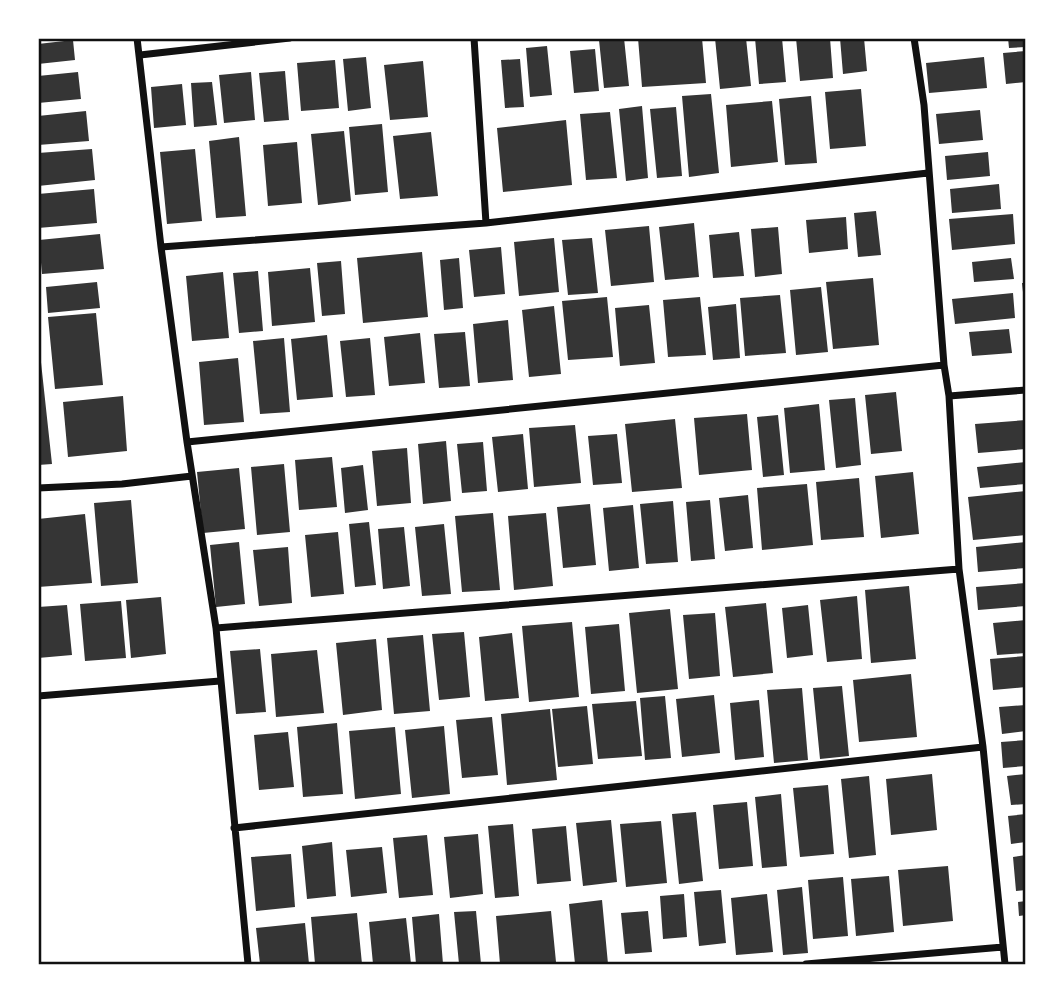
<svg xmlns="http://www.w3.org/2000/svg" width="1064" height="1003" font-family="Helvetica,sans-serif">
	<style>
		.building { fill: #353535 }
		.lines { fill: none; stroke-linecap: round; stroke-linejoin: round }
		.minor { stroke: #111; stroke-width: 7 }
		.neatline { fill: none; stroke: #111; stroke-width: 2.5 }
	</style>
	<rect width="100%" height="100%" fill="#fff"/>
	<path class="building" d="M624,38L629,86L604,88L599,40Z
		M638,38H702L706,83L642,87Z
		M715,38H746L751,86L720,89Z
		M755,38H782L786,82L759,84Z
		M796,38H830L833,78L800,81Z
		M840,38H864L867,71L843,74Z
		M1008,38H1026V47L1009,48Z
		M73,40L75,60L38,64V44Z
		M547,46L552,95L530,97L526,48Z
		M595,49L599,91L574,93L570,51Z
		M1026,51V82L1006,84L1003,53Z
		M366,57L371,108L348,111L343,59Z
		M984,57L987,88L929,93L926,63Z
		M520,59L524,107L505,108L501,60Z
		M335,60L339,108L301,111L297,63Z
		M423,61L428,117L390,120L384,65Z
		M285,71L289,120L264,122L259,73Z
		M78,72L81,99L38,103V76Z
		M251,72L255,120L224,123L219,75Z
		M212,82L217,125L194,127L191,83Z
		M182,84L186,125L154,128L151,87Z
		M861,89L866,146L830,149L825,92Z
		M711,94L719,173L689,177L682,96Z
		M811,96L817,163L785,165L779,99Z
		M772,101L778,162L731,167L726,105Z
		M642,106L648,178L626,181L619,109Z
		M676,107L682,176L657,178L650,109Z
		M980,110L983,140L939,144L936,114Z
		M86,111L89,141L38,145V116Z
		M610,112L617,178L586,180L580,114Z
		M566,120L572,185L503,192L497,128Z
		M382,124L388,192L355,195L349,127Z
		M344,131L351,201L318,205L311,134Z
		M431,132L438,196L400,199L393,136Z
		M239,137L246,216L216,218L209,141Z
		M297,142L302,203L268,206L263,145Z
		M92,149L95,180L38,186V153Z
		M195,149L202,221L167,224L160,152Z
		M988,152L990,176L947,180L945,156Z
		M999,184L1001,209L952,213L950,189Z
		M94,189L97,223L38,228V194Z
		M876,211L881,255L858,257L854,213Z
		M1013,214L1015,244L952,250L949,219Z
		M846,217L848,249L809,253L806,220Z
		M694,223L699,277L665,280L659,227Z
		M649,226L654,282L611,286L605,230Z
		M778,227L782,274L755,277L751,229Z
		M739,232L744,276L713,278L709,235Z
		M100,234L104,269L42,274L39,240Z
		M554,238L559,292L519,296L514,242Z
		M592,238L598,293L568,295L562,240Z
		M501,247L505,294L474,297L469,250Z
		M422,252L428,317L363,323L357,258Z
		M459,258L463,308L444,310L440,260Z
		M1011,258L1014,279L974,282L972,262Z
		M341,261L345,314L322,316L317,263Z
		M310,268L315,322L272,326L268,272Z
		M258,271L263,331L239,333L233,273Z
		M223,272L229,338L192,341L186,276Z
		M873,278L879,345L833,349L826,282Z
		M97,282L100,308L48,313L46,287Z
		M1022,283H1026V301H1024Z
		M821,287L828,352L796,355L790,290Z
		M1013,293L1015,318L955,324L952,299Z
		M780,295L786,353L745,356L740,298Z
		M607,297L613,357L568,360L562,301Z
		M700,297L706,355L668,357L663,300Z
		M736,304L740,358L713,360L708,307Z
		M649,305L655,363L620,366L615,308Z
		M554,306L561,374L529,377L522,310Z
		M96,313L103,385L55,389L48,317Z
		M508,320L513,380L478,383L473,324Z
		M1009,329L1012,353L972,356L969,332Z
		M465,332L470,386L439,388L434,334Z
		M420,333L425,383L389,386L384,337Z
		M327,335L333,397L297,400L291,339Z
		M284,338L290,412L260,414L253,341Z
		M370,338L375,395L346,397L340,341Z
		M38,353H40L52,464L38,465Z
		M238,358L244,422L204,425L199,362Z
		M896,392L902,451L871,454L865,395Z
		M123,396L127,451L68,457L63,402Z
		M855,398L861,465L836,468L829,400Z
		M819,404L825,470L790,473L784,408Z
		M747,414L752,470L699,475L694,418Z
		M778,415L784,475L763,477L757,417Z
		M675,419L682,488L632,492L625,424Z
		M1026,420V449L978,453L975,424Z
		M575,425L581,483L534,487L529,428Z
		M523,434L528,489L498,492L492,437Z
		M617,434L622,483L593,485L588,436Z
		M446,441L451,501L423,504L418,444Z
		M483,442L487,491L462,493L457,444Z
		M407,448L411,503L377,506L372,451Z
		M332,457L337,507L299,510L295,460Z
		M1026,462V484L980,488L977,467Z
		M284,464L290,532L257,535L251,467Z
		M363,465L368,510L345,513L341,468Z
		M239,468L245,529L203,533L197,472Z
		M913,472L919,534L881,538L875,476Z
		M859,478L864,537L821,540L816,482Z
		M807,484L813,545L762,550L757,488Z
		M1026,491V535L973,540L968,497Z
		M748,495L753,548L725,551L719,498Z
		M131,500L138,583L101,586L94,503Z
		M710,500L715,559L691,561L686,502Z
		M673,501L678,562L646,564L640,504Z
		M590,504L596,565L563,568L557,507Z
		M633,505L639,568L609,571L603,508Z
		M493,513L500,590L462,592L455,516Z
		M546,513L553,586L514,590L508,516Z
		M85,514L92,583L38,587V519Z
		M369,522L376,585L355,587L349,524Z
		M444,524L451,594L422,596L415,527Z
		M404,527L410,586L383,589L378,529Z
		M338,532L344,594L311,597L305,535Z
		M239,542L245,604L216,607L210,545Z
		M1026,542V568L978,572L976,547Z
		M288,547L292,603L259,606L253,550Z
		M1026,583V606L978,610L976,587Z
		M909,586L916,659L871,663L865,590Z
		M857,596L862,659L827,662L820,600Z
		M161,597L166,654L131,658L126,600Z
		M121,601L126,658L85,661L80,604Z
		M766,603L773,673L733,677L725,607Z
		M67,605L72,655L38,658V607Z
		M808,605L813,655L787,658L782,608Z
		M670,609L678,689L637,693L629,613Z
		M715,613L720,676L689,679L683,615Z
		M1026,620V653L997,655L993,623Z
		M572,622L579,697L529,702L522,626Z
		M619,624L625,691L591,694L585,627Z
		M464,632L470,697L439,700L432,634Z
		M512,633L519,698L485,701L479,637Z
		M423,635L430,711L394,714L387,638Z
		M376,639L382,710L343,715L336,643Z
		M260,649L266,712L236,714L230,651Z
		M317,650L324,713L276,717L271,654Z
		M1026,656V687L993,690L990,659Z
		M911,674L917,737L859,742L853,680Z
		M842,686L849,756L820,759L813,688Z
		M802,688L808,760L774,763L767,690Z
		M714,695L720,753L682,757L676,699Z
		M665,696L671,758L645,760L640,698Z
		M759,700L764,757L735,760L730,703Z
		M636,701L642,756L598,759L592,704Z
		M1026,705V731L1002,734L999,707Z
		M587,706L593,764L558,767L552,709Z
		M550,709L557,780L507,785L501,714Z
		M492,717L498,775L462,778L456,720Z
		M337,723L343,794L303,797L297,727Z
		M444,726L450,794L412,798L405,730Z
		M395,727L401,794L355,799L349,731Z
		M288,732L294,787L259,790L254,735Z
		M1026,740V766L1003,768L1001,742Z
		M932,774L937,830L891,835L886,779Z
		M1026,774V804L1011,805L1007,776Z
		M869,776L876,855L849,858L841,779Z
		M828,785L834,854L800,857L793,788Z
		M781,794L787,866L762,868L755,797Z
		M747,802L753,866L719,869L713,805Z
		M696,812L703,881L679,884L672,814Z
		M1026,814V842L1011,844L1008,816Z
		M611,820L617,882L583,886L576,823Z
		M661,821L667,883L626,887L620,824Z
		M513,824L519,896L495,898L488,826Z
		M566,826L571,881L537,884L532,829Z
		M478,834L483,894L450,898L444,837Z
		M427,835L433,895L399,898L393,838Z
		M332,842L336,896L307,899L302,846Z
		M382,847L387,893L351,897L346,850Z
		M291,854L295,907L256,911L251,857Z
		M1026,855V890L1016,891L1013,857Z
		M948,866L953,921L903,926L898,870Z
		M889,876L894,932L856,936L851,879Z
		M843,877L848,936L813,939L808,880Z
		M802,887L808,953L783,955L777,890Z
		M721,890L726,943L699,946L694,892Z
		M684,894L687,937L663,939L660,896Z
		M767,894L773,952L736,955L731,898Z
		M602,900L608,964H575L569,904Z
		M1026,901V915L1019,916L1018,902Z
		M476,911L481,964H459L454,912Z
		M551,911L556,962L527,964H500L496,916Z
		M648,911L652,952L625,954L621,913Z
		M357,913L362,964H315L311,917Z
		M439,914L443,964H416L412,917Z
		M406,918L411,964H373L369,922Z
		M305,923L309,964H260L256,928Z"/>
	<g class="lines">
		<path class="minor" d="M137,38L161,247L187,442L216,628L248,964
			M474,38L486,223
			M914,38L924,105L944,365L949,396L959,569L983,747L1005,964
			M140,55L290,38
			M161,247L486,223L928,173
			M949,396L1026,390
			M187,442L944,365
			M38,488L122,484L192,476
			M216,628L959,569
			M38,696L220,681
			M234,828L983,747
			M806,964L1003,947"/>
	</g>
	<rect width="1064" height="1003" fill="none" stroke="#ffffff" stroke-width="80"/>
	<rect x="40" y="40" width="984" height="923" class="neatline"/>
</svg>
